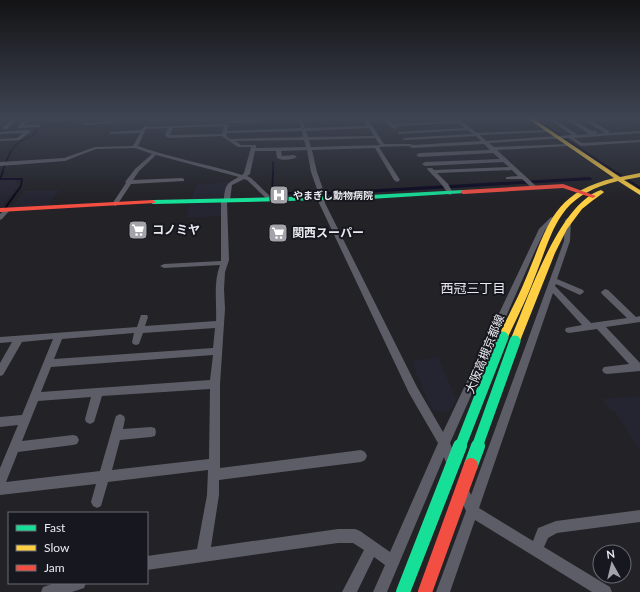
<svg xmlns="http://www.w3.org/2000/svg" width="640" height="592" font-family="Lato,'Noto Sans JP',sans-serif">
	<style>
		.built { fill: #252532 }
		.water { fill: #0a0720 }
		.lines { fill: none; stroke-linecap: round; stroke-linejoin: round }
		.stream-far1 { stroke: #0a0720; stroke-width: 1.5 }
		.stream { stroke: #0a0720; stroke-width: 2 }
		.street { fill: #5d5d67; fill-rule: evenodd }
		.fast { fill: #16e098; fill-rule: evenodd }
		.slow { fill: #ffcf43; fill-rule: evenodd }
		.jam { fill: #f24e42; fill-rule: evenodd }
		.fast-bridge-far1 { stroke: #16e098; stroke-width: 11 }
		.fast-bridge { stroke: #16e098; stroke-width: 14 }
		.jam-bridge { stroke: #f24e42; stroke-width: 14 }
		.labels { text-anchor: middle; stroke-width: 4; stroke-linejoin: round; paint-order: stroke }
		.far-poi-label { font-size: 10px; font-weight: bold; fill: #e9e9ef; stroke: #17171f; text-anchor: start }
		.poi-label { font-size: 12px; font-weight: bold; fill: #e9e9ef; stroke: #17171f; text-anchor: start }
		.street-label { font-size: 12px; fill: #e9e9ef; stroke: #17171f }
		.neighbourhood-label { font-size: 13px; fill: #e9e9ef; stroke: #17171f }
	</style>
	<rect width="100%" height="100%" fill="#222227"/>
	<path class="built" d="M592,118H640V127L616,129Z
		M0,180H17L14,183H17L18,187L0,209Z
		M230,182L226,187V198L191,199L197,185Z
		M59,190L48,205L11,208L24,191Z
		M221,203L222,205V216L186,218L189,204Z
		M438,357L457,400L448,413L433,410L427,399L411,361Z
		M640,396V450L616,413L609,409L602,399Z"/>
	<path class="water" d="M532,118H536L620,174L615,175Z
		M590,177L593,180L328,195L271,194V192H326Z"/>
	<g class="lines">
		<path class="stream-far1" d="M2,173C6,163 9,150 18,143C26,136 33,141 39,126L70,123L73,118
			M273,173V162"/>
		<path class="stream" d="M3,172L0,179H22L21,186L6,207
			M617,173L640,188
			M272,194L273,172"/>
		<path class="street" d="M15,118H19L7,129H3V127Z
			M28,118H32L24,125H40V127L18,128V126Z
			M117,118H121L116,123L85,125L83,124L85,123L115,121Z
			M183,118H227L225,119L147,121L145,120L147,119Z
			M298,118H367L384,144H410L413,145L481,141L476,136L405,140L403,139V138L473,134L468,130L400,134L398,133V132L465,128L459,123L396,126L397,128L395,129L389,126L382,118H386L393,124L456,121L453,118H457L477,133L548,130L550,131L548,132L480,135L486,141L572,135L547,118H552L578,135L589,134L565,118H570L592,131H596L598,132L595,134L605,133L581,118H586L609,131V133L640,131V133L574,138L582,143L640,140V142L581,146L569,138L489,143L494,147L568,144L570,145L568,146L497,150L536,186V188H532L522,179H506V177L518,176L512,170L437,173L448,184L453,193L450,195L448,194C442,183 435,178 427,169L428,168H432L434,170L509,167L503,162L425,166L422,164L425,162L500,159L493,153L419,157L416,155L419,153L490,150L484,144L412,148L409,146L379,147L400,180L397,182L394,180L375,148L312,150L317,172L324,192L325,203L417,387L443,432L539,229L550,218L552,217L555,219L545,230L535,251L450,443L457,461L455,465L451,467L447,465L444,457L387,592H373L385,565L374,557L357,592H342L364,550L353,543H338L147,570V556L197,549L207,495L208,470L108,482L101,506L97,508L93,506L91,502L96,484L0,495V468L18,425L0,427V417L22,415L53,339L22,342L3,375L0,376V363L12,342L0,343V337L137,327L141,315H147L148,317L145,326L216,321C217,303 213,283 220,265L164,268L160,266L164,264L221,261V201L224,199C225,186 226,183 239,177L156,155L139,171L133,180L182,178L184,179V181L131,184L117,205L115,206L112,204L126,183L125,182L135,169L152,154L135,148L96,149L65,161L0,166V162L64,158L95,147L133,146L140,133L111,134L109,133L111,132L141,130L145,125L147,127L226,124L228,125L227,131L301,128L299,121L228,123L226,122L228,121ZM364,119L367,126L305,128L303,121ZM224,126L222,134L170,135L173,128ZM168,128L165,136L170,138L222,136L238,147H251L244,173L242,175C208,164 171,158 138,146L146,129ZM369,128L374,136L308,137L306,131ZM302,131L303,137L230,139L226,136L227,133ZM375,138L380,145L311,147L309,140ZM304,140L306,147L256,148V145H241L235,141ZM307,150L311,172L318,192L319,203L409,393L438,443L390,552L360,531L355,529H338L211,547L219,495V480L361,462L365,460L367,456L365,452L361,450L220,468V384L225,309L224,289L225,272L229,260L227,202L230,200L232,185L244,179L247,180L269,201H273L274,200L251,178L247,176L250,174L255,151H276L277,158C282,161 292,160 297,157L294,155L282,156L281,151ZM215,328L213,348L54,359L62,339L134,333L132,342L133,344L136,345L139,344L143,333ZM213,355L210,380L41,392L51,367ZM210,389L209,459L112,470L120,440L151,437L155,436L156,432L155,428L151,427L123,429L125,419L124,416L120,414L116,416L115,419L100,471L6,482L18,452L73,445L77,444L79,440L77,436L73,435L22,441L38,401L91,397L85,419L86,422L90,424L94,422L95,419L102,396Z
			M528,118L532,119L530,120L508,121L506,120L508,119Z
			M28,130L30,131V132L20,140L0,141V139L17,138L23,133L0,134V132Z
			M7,208L10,210L2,219L0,220V214L5,209Z
			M568,218L571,220L570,241L557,279L583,290L584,292L580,295L556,284L555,286L591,323L627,318L602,294L601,292L605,289L608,290L636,317L640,316V322L606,327L640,363V371L607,374L604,373L602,370L604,367L629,364L597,329L569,333L566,332L565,330L566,328L582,325L553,293L479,508L533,541L538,528L556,521L640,510V522L557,533L548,538L544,547L610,587L612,592H592L475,520L450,592H436L466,511L458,492L460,488L464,486L468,488L471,495L564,241L565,220Z
			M55,583H86L84,588L72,592H41L43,587Z"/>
		<path class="fast" d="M463,190L465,191V193L370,199L153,204L150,202L153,200L370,195Z"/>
		<path class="slow" d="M527,118H532L620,177L640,173V177L624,180L640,190V195L618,181C557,196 555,227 534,279C527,298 517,318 508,337L507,340H499L498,337C507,318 518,298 526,278C548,226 552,193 614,178Z
			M601,190L604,192L603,193L592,201L582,209L567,229L555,253L520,341L519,344L515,345L511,344L510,341C527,301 558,204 601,190Z"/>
		<path class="jam" d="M563,184L596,196L593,198L563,188L463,194L460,192L463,190Z
			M153,200L156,202L155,203L0,212V208Z"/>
		<path class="fast-bridge-far1" d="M460,447L503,337
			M477,447L515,341"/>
		<path class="fast-bridge" d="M471,465L478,446
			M403,592L460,446"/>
		<path class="jam-bridge" d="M425,592L471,465"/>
	</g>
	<linearGradient id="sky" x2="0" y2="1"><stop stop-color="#131315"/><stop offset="0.59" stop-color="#3e4452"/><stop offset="1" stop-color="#3e4452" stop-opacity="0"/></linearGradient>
	<rect width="640" height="201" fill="url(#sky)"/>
	<defs>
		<symbol id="hospital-square" viewBox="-11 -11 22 22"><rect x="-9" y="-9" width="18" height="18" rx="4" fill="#a3a3a9" stroke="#17171f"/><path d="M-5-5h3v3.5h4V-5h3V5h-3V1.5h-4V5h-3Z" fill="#fff"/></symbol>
		<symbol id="supermarket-square" viewBox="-11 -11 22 22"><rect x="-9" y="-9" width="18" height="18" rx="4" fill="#a3a3a9" stroke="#17171f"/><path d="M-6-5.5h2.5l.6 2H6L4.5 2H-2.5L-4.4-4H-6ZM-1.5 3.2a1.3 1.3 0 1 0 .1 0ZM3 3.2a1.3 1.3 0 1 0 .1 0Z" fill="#fff"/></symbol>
	</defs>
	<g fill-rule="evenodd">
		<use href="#hospital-square" x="268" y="184" width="22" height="22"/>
		<use href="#supermarket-square" x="127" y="219" width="22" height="22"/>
		<use href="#supermarket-square" x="267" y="222" width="22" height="22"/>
	</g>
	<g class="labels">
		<g class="far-poi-label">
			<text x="293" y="199">やまぎし動物病院</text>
		</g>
		<g class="poi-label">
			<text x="152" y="234">コノミヤ</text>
			<text x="292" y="237">関西スーパー</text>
		</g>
		<g class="street-label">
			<text transform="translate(485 354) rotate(-68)" y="4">大阪高槻京都線</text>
		</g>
		<g class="neighbourhood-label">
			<text x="473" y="293">西冠三丁目</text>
		</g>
	</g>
	<rect x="8" y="512" width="140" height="72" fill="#17171f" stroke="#6b6b72"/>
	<rect x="16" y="525" width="20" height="6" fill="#16e098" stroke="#6b6b72"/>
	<text x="44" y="532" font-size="12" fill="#e9e9ef">Fast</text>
	<rect x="16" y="545" width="20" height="6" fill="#ffcf43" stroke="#6b6b72"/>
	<text x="44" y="552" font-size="12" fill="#e9e9ef">Slow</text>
	<rect x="16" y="565" width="20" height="6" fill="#f24e42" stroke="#6b6b72"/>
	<text x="44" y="572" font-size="12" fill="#e9e9ef">Jam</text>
	<g transform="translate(612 564) rotate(352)"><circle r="19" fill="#17171f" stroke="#6b6b72"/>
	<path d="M0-3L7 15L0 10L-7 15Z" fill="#a3a3a9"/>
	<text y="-6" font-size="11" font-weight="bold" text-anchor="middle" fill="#e9e9ef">N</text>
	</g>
</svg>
